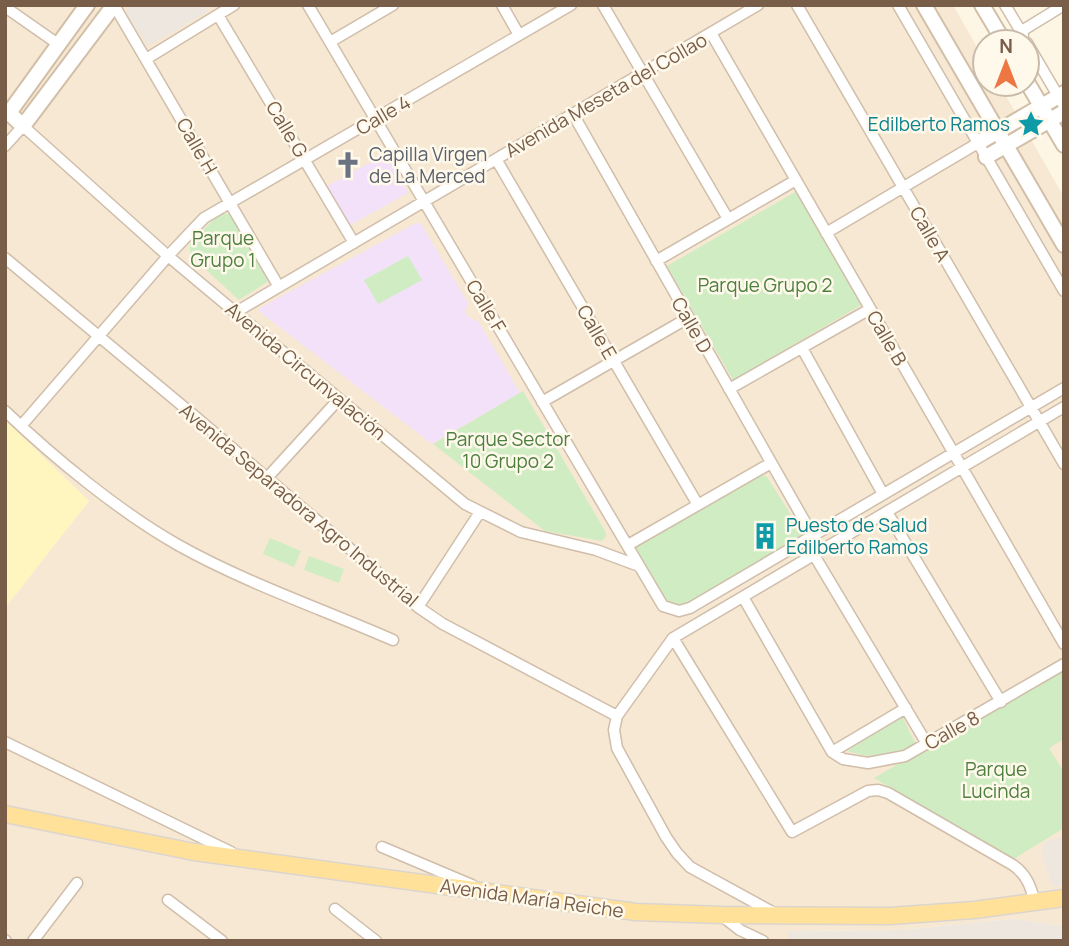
<svg xmlns="http://www.w3.org/2000/svg" width="1069" height="946" font-family="Manrope,sans-serif">
	<style>
		.residential { fill: #f6e8d3 }
		.industrial { fill: #ede7df }
		.education { fill: #f3e1fa }
		.green { fill: #d0ecc2 }
		.sand { fill: #fff5be }
		.lines { fill: none; stroke-linecap: round; stroke-linejoin: round }
		.street-casing { stroke: #d0beaa; stroke-width: 13 }
		.secondary-casing { stroke: #d3bfa7; stroke-width: 18 }
		.primary-casing { stroke: #dcd5cf; stroke-width: 19 }
		.street { stroke: #fff; stroke-width: 10 }
		.secondary { stroke: #fff; stroke-width: 14 }
		.primary { stroke: #ffe19a; stroke-width: 16 }
		.labels { text-anchor: middle; stroke-width: 5; stroke-linejoin: round; paint-order: stroke }
		.street-label { font-size: 19px; fill: #785d48; stroke: #fff9ec }
		.culture-label { font-size: 19px; fill: #0d838f; stroke: #fff9ec; text-anchor: end }
		.worship-label { font-size: 19px; fill: #5b616d; stroke: #fff9ec; text-anchor: start }
		.park-label { font-size: 19px; fill: #4d7f3f; stroke: #fff9ec }
	</style>
	<rect width="100%" height="100%" fill="#fef6e5"/>
	<path class="residential" d="M5,5H953L985,61V84H999L1064,197V926L1012,919L904,930L788,931V941H5V608L89,501L5,420Z"/>
	<path class="industrial" d="M131,5H204L208,12L148,46L126,12Z
		M1064,836V885L1053,887L1042,856L1045,842Z
		M1012,919L1064,926V941H788L787,931L904,930Z"/>
	<path class="education" d="M386,154L408,193L350,225L327,186Z
		M416,223L421,224L468,303L465,312L469,318L478,321L520,393L432,444L260,312V308Z"/>
	<path class="green" d="M797,191L863,304L733,380L667,266Z
		M223,214H231L272,279L239,300L190,255V244L217,216Z
		M408,256L422,280L378,304L364,280Z
		M523,391L605,531L606,536L602,541L545,531L433,444Z
		M760,474L767,477L803,534L693,602C683,606 675,607 665,601L634,551V547Z
		M270,538L301,551L294,567L263,554Z
		M309,556L344,569L339,583L304,570Z
		M1064,669V739L1049,748L1064,772V828L1012,860L874,778Z
		M902,716L915,743C893,758 872,759 847,751Z"/>
	<path class="sand" d="M5,420L89,501L5,608Z"/>
	<g class="lines">
		<defs>
			<path id="street" d="M114,5L279,287
				M308,5L663,606L679,611L690,608L1064,388
				M502,5L519,35
				M603,5L728,219
				M797,5L1064,464
				M898,5L1064,291
				M1005,5L1023,35
				M5,7L58,44
				M218,15L354,243
				M1020,32L1064,5
				M711,33L1064,644
				M330,42L393,5
				M1027,43L1064,106
				M146,59L234,5
				M573,114L813,536
				M5,146L23,126L168,256L465,504L521,532L596,550L639,566
				M496,159L698,505
				M826,233L978,143
				M5,258L197,418L418,607L443,624L617,716
				M656,261L796,180
				M236,312L758,5
				M802,348L883,494
				M729,389L870,309
				M542,402L688,318
				M5,411C54,458 120,512 178,545C246,583 322,609 393,640
				M21,426L168,256L204,218L571,5
				M266,479L339,399
				M887,512L1001,702
				M628,545L771,463
				M814,555L927,744
				M743,597L832,752L843,759L868,763L905,756L1064,664
				M418,607L480,512
				M673,638L792,832L868,791L878,790L888,793L1013,865C1027,875 1031,887 1035,903
				M5,742L231,852
				M832,752L906,708
				M382,847L472,885
				M168,900L222,941
				M335,909L376,941
				M774,913L690,867L677,853L666,837L617,748L614,730L617,716L673,638L1064,407
				M722,916L740,930L763,941
				M5,940L6,941
				M33,941L77,883"/>
			<path id="secondary" d="M87,5L9,113L23,126L114,5
				M924,5L1064,245
				M982,5L1004,42
				M1027,82L1064,145
				M978,143L1064,93
				M986,157L1064,112"/>
			<path id="primary" d="M5,814L194,852L636,912L722,915L890,916L974,910L1064,898"/>
		</defs>
		<use href="#street" class="street-casing"/>
		<use href="#secondary" class="secondary-casing"/>
		<use href="#primary" class="primary-casing"/>
		<use href="#street" class="street"/>
		<use href="#secondary" class="secondary"/>
		<use href="#primary" class="primary"/>
	</g>
	<defs>
		<symbol id="sight-bare" viewBox="-9 -9 18 18"><path d="M0-6L1.8-2.2L6-1.7L2.9 1.2L3.7 5.4L0 3.3L-3.7 5.4L-2.9 1.2L-6-1.7L-1.8-2.2Z" fill="#0f9aa8" stroke="#fff9ec" stroke-width="2.5" paint-order="stroke"/></symbol>
		<symbol id="church-bare" viewBox="-9 -9 18 18"><path d="M-1.2-6h2.4v3.5h3.3v2.4h-3.3V6h-2.4V-.1h-3.3v-2.4h3.3Z" fill="#6b7280" stroke="#fff9ec" stroke-width="2.5" paint-order="stroke"/></symbol>
		<symbol id="building-bare" viewBox="-9 -9 18 18"><path d="M-4-6H4V6H1V3H-1V6H-4ZM-2.5-4.3h1.7v1.8h-1.7ZM.8-4.3h1.7v1.8H.8ZM-2.5-1h1.7V.8h-1.7ZM.8-1h1.7V.8H.8Z" fill="#0f9aa8" stroke="#fff9ec" stroke-width="2.5" paint-order="stroke"/></symbol>
	</defs>
	<g fill-rule="evenodd">
		<use href="#sight-bare" x="1012" y="105" width="38" height="38"/>
		<use href="#church-bare" x="329" y="146" width="38" height="38"/>
		<use href="#building-bare" x="746" y="517" width="38" height="38"/>
	</g>
	<g class="labels">
		<g class="street-label">
			<text transform="translate(606 95) rotate(-30)" y="7">Avenida Meseta del Collao</text>
			<text transform="translate(383 115) rotate(-30)" y="7">Calle 4</text>
			<text transform="translate(287 129) rotate(59)" y="7">Calle G</text>
			<text transform="translate(197 146) rotate(60)" y="7">Calle H</text>
			<text transform="translate(930 234) rotate(60)" y="7">Calle A</text>
			<text transform="translate(486 306) rotate(59)" y="7">Calle F</text>
			<text transform="translate(692 325) rotate(60)" y="7">Calle D</text>
			<text transform="translate(597 332) rotate(60)" y="7">Calle E</text>
			<text transform="translate(887 338) rotate(60)" y="7">Calle B</text>
			<text transform="translate(306 371) rotate(40)" y="7">Avenida Circunvalación</text>
			<text transform="translate(299 505) rotate(40)" y="7">Avenida Separadora Agro Industrial</text>
			<text transform="translate(952 730) rotate(-29)" y="7">Calle 8</text>
			<text transform="translate(532 898) rotate(8)" y="7">Avenida María Reiche</text>
		</g>
		<g class="culture-label">
			<text x="1010" y="131">Edilberto Ramos</text>
			<text x="786" y="532" text-anchor="start">Puesto de Salud<tspan x="786" dy="22">Edilberto Ramos</tspan></text>
		</g>
		<g class="worship-label">
			<text x="369" y="161">Capilla Virgen<tspan x="369" dy="22">de La Merced</tspan></text>
		</g>
		<g class="park-label">
			<text x="223" y="245">Parque<tspan x="223" dy="22">Grupo 1</tspan></text>
			<text x="765" y="292">Parque Grupo 2</text>
			<text x="508" y="446">Parque Sector<tspan x="508" dy="22">10 Grupo 2</tspan></text>
			<text x="996" y="776">Parque<tspan x="996" dy="22">Lucinda</tspan></text>
		</g>
	</g>
	<rect width="1069" height="946" fill="none" stroke="#785d48" stroke-width="14"/>
	<g transform="translate(1006 63)"><circle r="33" fill="#fff9ec" stroke="#c9bbaa" stroke-width="2"/>
	<path d="M0-5L12 26L0 18L-12 26Z" fill="#ee7643"/>
	<text y="-10" font-size="19" font-weight="bold" text-anchor="middle" fill="#785d48">N</text>
	</g>
</svg>
